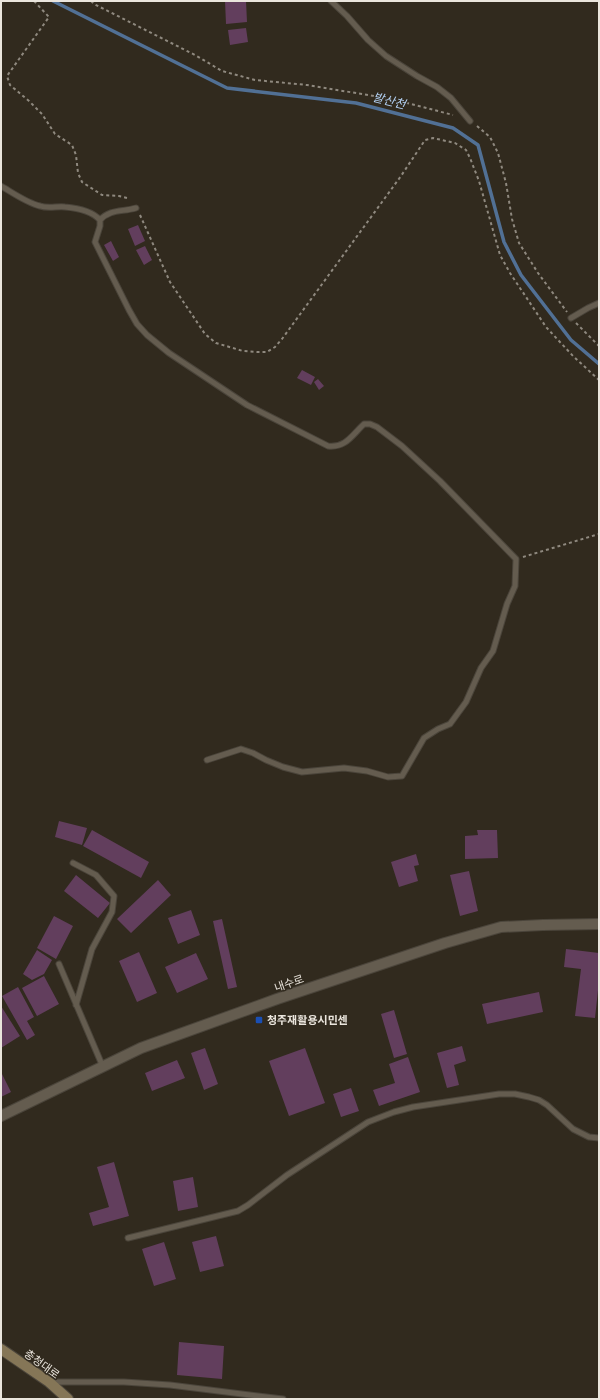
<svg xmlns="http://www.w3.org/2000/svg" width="600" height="1400" font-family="'DejaVu Sans','Noto Sans KR',sans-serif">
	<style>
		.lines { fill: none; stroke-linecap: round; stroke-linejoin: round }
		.stream { stroke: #517095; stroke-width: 3.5 }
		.building { fill: #623e5d }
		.service-casing { stroke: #4b453b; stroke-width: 7 }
		.tertiary-casing { stroke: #4b453b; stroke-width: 12 }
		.secondary-casing { stroke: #4b453b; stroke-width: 12 }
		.path { stroke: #8f897f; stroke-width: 2; stroke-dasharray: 3 3; stroke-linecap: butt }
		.service { stroke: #645c4f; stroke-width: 5 }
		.tertiary { stroke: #645c4f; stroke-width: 10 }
		.secondary { stroke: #857657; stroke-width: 10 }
		.transit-dot { fill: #1a4fb4; stroke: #312a1e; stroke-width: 1.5 }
		.labels { text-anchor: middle; stroke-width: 3; stroke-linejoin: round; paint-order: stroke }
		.street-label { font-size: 11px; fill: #eae5dd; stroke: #312a1e }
		.poi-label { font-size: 11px; font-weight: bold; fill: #eae5dd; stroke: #312a1e; text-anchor: start }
		.water-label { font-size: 12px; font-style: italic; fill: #b2d0f3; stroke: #312a1e }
	</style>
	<rect width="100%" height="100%" fill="#312a1e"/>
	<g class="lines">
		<path class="stream" d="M53,1L227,88L356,103L453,128L478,145L504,242L521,275L571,340L599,364"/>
	</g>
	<path class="building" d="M225,1H246L247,22L226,24Z
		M246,28L248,42L230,45L228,30Z
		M138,225L145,241L135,246L128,229Z
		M111,241L119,257L113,261L104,245Z
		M145,246L152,260L144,265L136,250Z
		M302,370L315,377L311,385L297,378Z
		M318,379L324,386L319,390L314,382Z
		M59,821L87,828L82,845L55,837Z
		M92,830L149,862L141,878L83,846Z
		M477,830H497L498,858L465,859V836L478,835Z
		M416,854L419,865L414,866L418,881L399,887L391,862Z
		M469,871L478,911L460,916L450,875Z
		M76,875L110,903L98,918L64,891Z
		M158,880L171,895L131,933L117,919Z
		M191,910L200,935L178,944L168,918Z
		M54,916L73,926L56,959L37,948Z
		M222,919L237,987L228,989L213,921Z
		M566,949L599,953V981L595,1018L575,1016L581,969L564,967Z
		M37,950L52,960L44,974L32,980L23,974Z
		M139,952L157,993L137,1002L119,961Z
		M196,953L208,979L177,993L165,967Z
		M44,976L59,1004L37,1016L22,988Z
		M18,987L34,1017L27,1021L35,1035L27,1040L2,996Z
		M539,992L543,1012L487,1024L482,1004Z
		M1,1006L20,1036L1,1048Z
		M394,1010L407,1054L394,1058L381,1014Z
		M462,1046L466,1061L454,1065L459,1085L447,1088L437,1053Z
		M205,1048L218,1084L204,1090L191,1053Z
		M305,1048L325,1103L289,1116L269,1061Z
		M408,1057L420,1092L379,1106L373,1090L395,1083L389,1064Z
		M177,1060L185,1078L152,1091L145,1073Z
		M1,1072L11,1092L1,1097Z
		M351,1088L359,1111L341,1117L333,1094Z
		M114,1162L129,1216L93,1226L89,1213L109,1207L97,1167Z
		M193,1177L198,1207L178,1211L173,1181Z
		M216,1236L224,1266L200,1272L192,1242Z
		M164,1242L176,1279L154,1286L142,1249Z
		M179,1342L224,1346L222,1379L177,1375Z"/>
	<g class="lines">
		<defs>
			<path id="service" d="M331,1L347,16L368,40L386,56L417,76L437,87L451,98L470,121
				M1,186C13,193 27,203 40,206C48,209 57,206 65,207C77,208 92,211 100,220V226L95,242L129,310L137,324L147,335L169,353L247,405L328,446C346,448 352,435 364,424H370L377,427L402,446L440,481L516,559L515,586L507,604L493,651L481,668L466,702L450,724L438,729L424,738L402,776L388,777L367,771L344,768L302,772L283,767L266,760L253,753L241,749L207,760
				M100,220C110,209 122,212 136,208
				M571,318L588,308L599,303
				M73,863L96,875L114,896L112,912L92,949L76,1005
				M59,964L103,1067
				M128,1238L238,1211L248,1205L287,1175L368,1122L394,1112L413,1107L499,1094H515L529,1097L539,1100L547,1105L573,1129L589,1137L599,1138
				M50,1382H124L170,1385L283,1399"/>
			<path id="tertiary" d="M1,1116L141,1048L277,999L445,943L501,927L543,925L599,924"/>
			<path id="secondary" d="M1,1349L49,1382L68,1399"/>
		</defs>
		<use href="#service" class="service-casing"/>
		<use href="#tertiary" class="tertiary-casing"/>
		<use href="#secondary" class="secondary-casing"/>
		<path class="path" d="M34,1L49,17L7,76L10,85L29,101L42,114L55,134L72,145L76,155L78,173L82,182L102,195L119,196L127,198L129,200
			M91,1L94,4L195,55L222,71L255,80L307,85L392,99L453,115
			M477,126L490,137L498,153L506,183L512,219L519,243L538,273L567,312
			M140,215L170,282L205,334L216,343L243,351L257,352H267L275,347L282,339L401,176L425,140L433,138L455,143L466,150L470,158L479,181L500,255L510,273L546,327L573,356L599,380
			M576,323L599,346
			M523,557L599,534"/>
		<use href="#service" class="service"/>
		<use href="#tertiary" class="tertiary"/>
		<use href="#secondary" class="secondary"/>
	</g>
	<rect class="transit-dot" x="255" y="1016" width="8" height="8" rx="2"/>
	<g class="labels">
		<g class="street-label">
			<text transform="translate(289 983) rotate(-19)" y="4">내수로</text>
			<text transform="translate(42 1364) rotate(36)" y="4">충청대로</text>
		</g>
		<g class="poi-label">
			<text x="267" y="1024">청주재활용시민센</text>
		</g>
		<g class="water-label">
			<text transform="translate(389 101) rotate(14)" y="4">발산천</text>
		</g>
	</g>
	<rect width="600" height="1400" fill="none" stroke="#eae5dd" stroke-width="4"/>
</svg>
